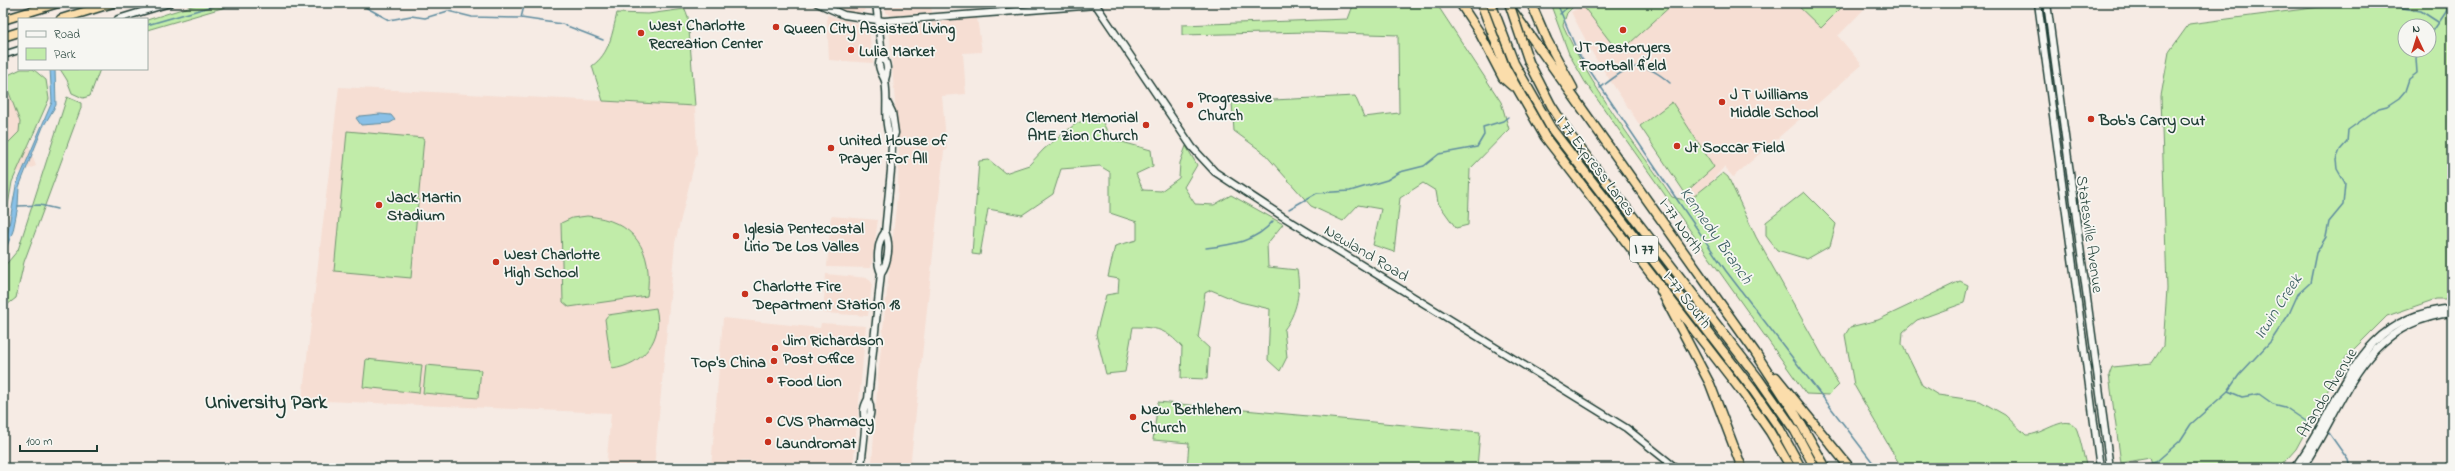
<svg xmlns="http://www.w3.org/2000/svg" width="2455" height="471" font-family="'Indie Flower',sans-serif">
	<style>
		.built { fill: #f6ded3 }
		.green { fill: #c1eca9; stroke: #70946e; fill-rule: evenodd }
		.water { fill: #89c0e7; stroke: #5f8c9f }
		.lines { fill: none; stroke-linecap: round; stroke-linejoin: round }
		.stream { stroke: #5f8c9f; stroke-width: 1.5 }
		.secondary-casing { stroke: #1f3d34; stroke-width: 9 }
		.highway-casing { stroke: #1f3d34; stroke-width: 11 }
		.secondary { stroke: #f6f6f2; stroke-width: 6 }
		.highway { stroke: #fbddab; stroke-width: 8 }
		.highway-bridge-casing { stroke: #1f3d34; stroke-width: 11; stroke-linecap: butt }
		.highway-bridge { stroke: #fbddab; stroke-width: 8 }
		.poi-dot { fill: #c8321e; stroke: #f6f6f2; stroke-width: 1.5 }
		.labels { text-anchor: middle; stroke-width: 3.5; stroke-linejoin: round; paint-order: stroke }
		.shield { fill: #f6f6f2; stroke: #60746d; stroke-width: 1 }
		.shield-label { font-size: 15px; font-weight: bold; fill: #1f3d34 }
		.poi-label { font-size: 16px; font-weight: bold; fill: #1f3d34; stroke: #f6f6f2; text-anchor: start }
		.street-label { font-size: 16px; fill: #1f3d34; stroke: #f6f6f2 }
		.water-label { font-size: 17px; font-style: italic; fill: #3a5e61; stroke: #f6f6f2 }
		.district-label { font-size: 20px; font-weight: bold; fill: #1f3d34; stroke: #f6f6f2 }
	</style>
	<rect width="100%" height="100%" fill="#f6ebe4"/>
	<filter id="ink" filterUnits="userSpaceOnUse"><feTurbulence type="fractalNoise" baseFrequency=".025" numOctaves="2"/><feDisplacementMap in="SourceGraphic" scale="8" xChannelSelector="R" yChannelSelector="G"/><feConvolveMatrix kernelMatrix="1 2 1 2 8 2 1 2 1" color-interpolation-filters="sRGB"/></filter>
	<g filter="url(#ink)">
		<path class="built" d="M826,3H868V4L864,11L856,14L844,12Z
			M885,3H931L932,13L890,16L886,12Z
			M1590,3H1870L1838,36L1862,65L1733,177L1724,167L1692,204L1594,56L1571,12Z
			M827,15L866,26L869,30L873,63L829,60Z
			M977,18L982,52L963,53L966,94L942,96L947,150L944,151L910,468H874L872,463L878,376L898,188L899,154L889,27Z
			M3,75L36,166L3,178Z
			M339,87L695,106L697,153L675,243L654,468H606L611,413L302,400Z
			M831,216L878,220L871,268L827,267Z
			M826,274L868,278L872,283L868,316L823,313Z
			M723,318L820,328L821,323L866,326L853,468H758L756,462L742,461L720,468H711Z"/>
		<path class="green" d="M201,3H239L147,30V20Z
			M1354,3H1436L1501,102L1509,129L1470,169L1468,225L1456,228L1438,203L1436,191L1423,183L1400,198L1394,252L1373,245L1381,209L1358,205L1343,221L1311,206L1264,153L1234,131L1232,102L1355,96L1364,117L1399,113L1398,35L1309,32L1182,35V25L1348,19Z
			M1550,3H1577L1567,13L1563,25C1590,87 1634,141 1672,197L1688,201L1723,173L1728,177L1756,237L1839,385L1829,395L1806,394L1585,82L1569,54Z
			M1587,3H1674L1619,53L1583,6Z
			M1795,3H1846L1821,28Z
			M2351,3H2452V299H2436L2387,316L2346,357L2296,449L2279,468H2153L2150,458L2121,463L2109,375L2112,367L2152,363L2163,346L2167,289L2161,96L2169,52L2189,24ZM2405,26H2429V50H2405Z
			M685,9L688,17L695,106L603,101L592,66C610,53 612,34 617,13L648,14Z
			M21,69H33L46,80L49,99L12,182L3,234V148L19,132L20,122L5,82L8,75Z
			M60,69H100L90,96L83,98L72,93L67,80Z
			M67,97L81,103V108L24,262L16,298L3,308V268L18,250Z
			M1672,102L1714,167L1685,193L1640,126Z
			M1098,113L1111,139L1151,150L1153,166L1136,174L1143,190L1161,191L1179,178L1180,163L1186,146L1197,165L1184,187L1195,204L1214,205L1231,195L1283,224L1267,244L1268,267L1297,270C1301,292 1297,312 1284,330L1287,357L1280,371L1268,360L1270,309L1240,302L1211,290L1205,293L1198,338L1209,348L1207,379L1181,378L1182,347C1166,329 1156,327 1133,327L1125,372L1106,374L1096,334L1106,295L1118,293L1119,279L1108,277L1115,246L1137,240V222L1110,213V172L1100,166L1061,169L1053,194L1022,215L988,209L980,255L972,254L979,161L989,160L1005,173L1029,165L1044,149L1074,125Z
			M347,131L424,138L411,278L334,271Z
			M1804,192L1836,224L1830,246L1807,259L1777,250L1766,236V222Z
			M587,216C634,220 654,250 647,296L569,307L563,302L561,223L572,218Z
			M1960,281L1968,285L1964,303L1917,320L1903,332L1902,344L1922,385L1938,395L1980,401L2005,415L2026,435C2042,436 2069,410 2077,430C2081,441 2083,453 2086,465L2085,468H1903L1897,460L1854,385L1845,335L1850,327L1878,320Z
			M656,308C664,339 643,365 612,369L605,319L608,315Z
			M366,359L422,365L419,393L363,387Z
			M426,365L481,370L478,398L423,393Z
			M1158,402L1480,432L1477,468H1187L1189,443L1153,440Z"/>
		<path class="water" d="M50,69H55L56,105L43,127L19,187L18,206L13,231L3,256V243L8,231L16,186L52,102Z
			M380,114L391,115L395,120L390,123L361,125L356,118L360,116Z"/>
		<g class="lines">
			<path class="stream" d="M358,3L389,20L411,16L425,18L448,11L472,17L521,18L562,24L603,40
				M1557,3L1578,53L1665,182L1726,271L1877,468
				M2393,3L2403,8L2421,11L2438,22
				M1560,14L1572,3
				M521,18L524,6
				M147,25L223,3
				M2429,37L2446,12L2449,3
				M1600,88C1629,66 1639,56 1670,83
				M18,206L40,205L57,209
				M1289,209L1317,193L1350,191L1387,180L1400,172L1424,166L1439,154L1477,147L1484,135L1483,127L1503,121L1508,117
				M1206,248C1231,245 1256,242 1273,221
				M2228,391L2242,397L2259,394L2273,404L2285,407L2313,426
				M2329,433L2348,460L2350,468
				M2134,468L2156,462L2180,441L2191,424L2228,391L2239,375L2271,341L2289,314L2298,294L2310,283L2316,253L2326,237L2329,222L2343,205L2345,183L2337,169L2336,160L2340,150L2347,142L2348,130L2379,108L2387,106L2399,98L2405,91L2409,79L2417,73L2416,58L2419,50"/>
			<defs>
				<path id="secondary" d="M817,3L844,15L884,21L1096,5L1192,147L1215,172L1282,216L1626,428L1676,468
					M876,3L882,55C888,64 888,70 885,80
					M2038,3L2100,468
					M2047,3L2110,468
					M118,19L170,3
					M3,55L19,50
					M882,55C881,58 879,61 879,64C879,71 883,75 885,81C889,102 882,122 892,142
					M881,273C876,262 877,242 885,232L891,170L892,142L895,133L892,112L887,102
					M865,427C871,417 872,410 868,399
					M861,468C862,455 864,442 865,429C866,416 860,413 868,399L881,273C888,263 891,244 885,232
					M2294,468C2345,403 2351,317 2452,308
					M2302,468C2346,404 2360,323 2452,313"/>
				<path id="highway" d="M1460,3L1479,32L1503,78L1512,86
					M1481,3L1505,67L1545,137L1745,396L1770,432L1791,468
					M1491,3L1514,63L1551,128L1753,390L1778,426L1801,468
					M1531,3L1547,40L1573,88
					M1512,10L1755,352L1796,415L1826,468
					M61,19L113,3
					M3,20L58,3
					M3,37L19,32
					M1529,62L1551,105L1570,135L1758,378L1795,431L1815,468
					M1661,291L1710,384L1742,468
					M1776,377L1850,468"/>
			</defs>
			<use href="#secondary" class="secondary-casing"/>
			<use href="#highway" class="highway-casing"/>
			<use href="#secondary" class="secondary"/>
			<use href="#highway" class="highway"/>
			<defs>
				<path id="highway-bridge" d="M1509,3L1529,62"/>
			</defs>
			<use href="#highway-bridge" class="highway-bridge-casing"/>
			<use href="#highway-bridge" class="highway-bridge"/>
		</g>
	</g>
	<g class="poi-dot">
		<circle cx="776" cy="27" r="4"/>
		<circle cx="1623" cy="30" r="4"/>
		<circle cx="641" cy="33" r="4"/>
		<circle cx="851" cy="50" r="4"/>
		<circle cx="1722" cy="102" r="4"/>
		<circle cx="1190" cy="105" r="4"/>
		<circle cx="2091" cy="119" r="4"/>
		<circle cx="1146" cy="125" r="4"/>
		<circle cx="1677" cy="146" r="4"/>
		<circle cx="831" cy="148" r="4"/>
		<circle cx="379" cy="205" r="4"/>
		<circle cx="736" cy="236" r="4"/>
		<circle cx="496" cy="262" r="4"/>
		<circle cx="745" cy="294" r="4"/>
		<circle cx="775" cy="348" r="4"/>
		<circle cx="774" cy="361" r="4"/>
		<circle cx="770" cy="380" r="4"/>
		<circle cx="1133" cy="417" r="4"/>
		<circle cx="769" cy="420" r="4"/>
		<circle cx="768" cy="442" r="4"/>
	</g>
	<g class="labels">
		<rect class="shield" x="1630" y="236" width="28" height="26" rx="3"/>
		<g class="shield-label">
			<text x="1644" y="254">I 77</text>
		</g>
		<g class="poi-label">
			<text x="649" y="30">West Charlotte<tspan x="649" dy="18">Recreation Center</tspan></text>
			<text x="784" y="33">Queen City Assisted Living</text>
			<text x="1623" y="52" text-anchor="middle">JT Destoryers<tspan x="1623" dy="18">Football field</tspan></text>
			<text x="859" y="56">Lulia Market</text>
			<text x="1730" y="99">J T Williams<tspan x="1730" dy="18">Middle School</tspan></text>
			<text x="1198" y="102">Progressive<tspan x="1198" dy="18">Church</tspan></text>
			<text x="1138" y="122" text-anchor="end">Clement Memorial<tspan x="1138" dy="18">AME Zion Church</tspan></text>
			<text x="2099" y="125">Bob's Carry Out</text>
			<text x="839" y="145">United House of<tspan x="839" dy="18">Prayer For All</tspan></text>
			<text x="1685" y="152">Jt Soccar Field</text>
			<text x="387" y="202">Jack Martin<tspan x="387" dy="18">Stadium</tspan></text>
			<text x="744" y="233">Iglesia Pentecostal<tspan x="744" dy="18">Lirio De Los Valles</tspan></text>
			<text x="504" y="259">West Charlotte<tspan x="504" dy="18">High School</tspan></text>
			<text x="753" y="291">Charlotte Fire<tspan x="753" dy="18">Department Station 18</tspan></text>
			<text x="783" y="345">Jim Richardson<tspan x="783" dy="18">Post Office</tspan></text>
			<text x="766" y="367" text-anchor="end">Top's China</text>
			<text x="778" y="386">Food Lion</text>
			<text x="1141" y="414">New Bethlehem<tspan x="1141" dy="18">Church</tspan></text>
			<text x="777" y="426">CVS Pharmacy</text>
			<text x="776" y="448">Laundromat</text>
		</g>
		<g class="street-label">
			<text transform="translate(1597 165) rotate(53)" y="6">I 77 Express Lanes</text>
			<text transform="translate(1682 225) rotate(55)" y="6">I-77 North</text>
			<text transform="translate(2091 234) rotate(82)" y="6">Statesville Avenue</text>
			<text transform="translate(1367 252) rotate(31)" y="6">Newland Road</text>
			<text transform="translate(1688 299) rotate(52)" y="6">I-77 South</text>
			<text transform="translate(2326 392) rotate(-59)" y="6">Atando Avenue</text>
		</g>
		<g class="water-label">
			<text transform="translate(1717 235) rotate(55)" y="6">Kennedy Branch</text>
			<text transform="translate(2277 306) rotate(-57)" y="6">Irwin Creek</text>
		</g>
		<g class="district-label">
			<text x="266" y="408">University Park</text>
		</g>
	</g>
	<rect width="2455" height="471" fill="none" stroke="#f6f6f2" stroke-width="16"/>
	<rect x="8" y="8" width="2439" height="455" fill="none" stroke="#1f3d34" stroke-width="1.5" filter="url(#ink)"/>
	<rect x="18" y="18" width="130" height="52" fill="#f6f6f2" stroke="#a0aca6"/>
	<rect x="26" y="31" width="20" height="6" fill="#f6f6f2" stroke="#a0aca6"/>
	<text x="54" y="38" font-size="12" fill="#1f3d34">Road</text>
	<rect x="26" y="48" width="20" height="12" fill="#c1eca9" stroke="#a0aca6"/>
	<text x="54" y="58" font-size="12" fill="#1f3d34">Park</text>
	<g transform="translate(2417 38) rotate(356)"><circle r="19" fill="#f6f6f2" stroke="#a0aca6"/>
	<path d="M0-3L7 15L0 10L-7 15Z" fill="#c8321e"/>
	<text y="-6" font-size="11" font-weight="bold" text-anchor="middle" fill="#1f3d34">N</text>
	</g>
	<path d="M20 445v6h77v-6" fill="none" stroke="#1f3d34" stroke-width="2"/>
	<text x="26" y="445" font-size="12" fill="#1f3d34" stroke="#f6f6f2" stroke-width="3" paint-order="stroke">100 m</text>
</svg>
